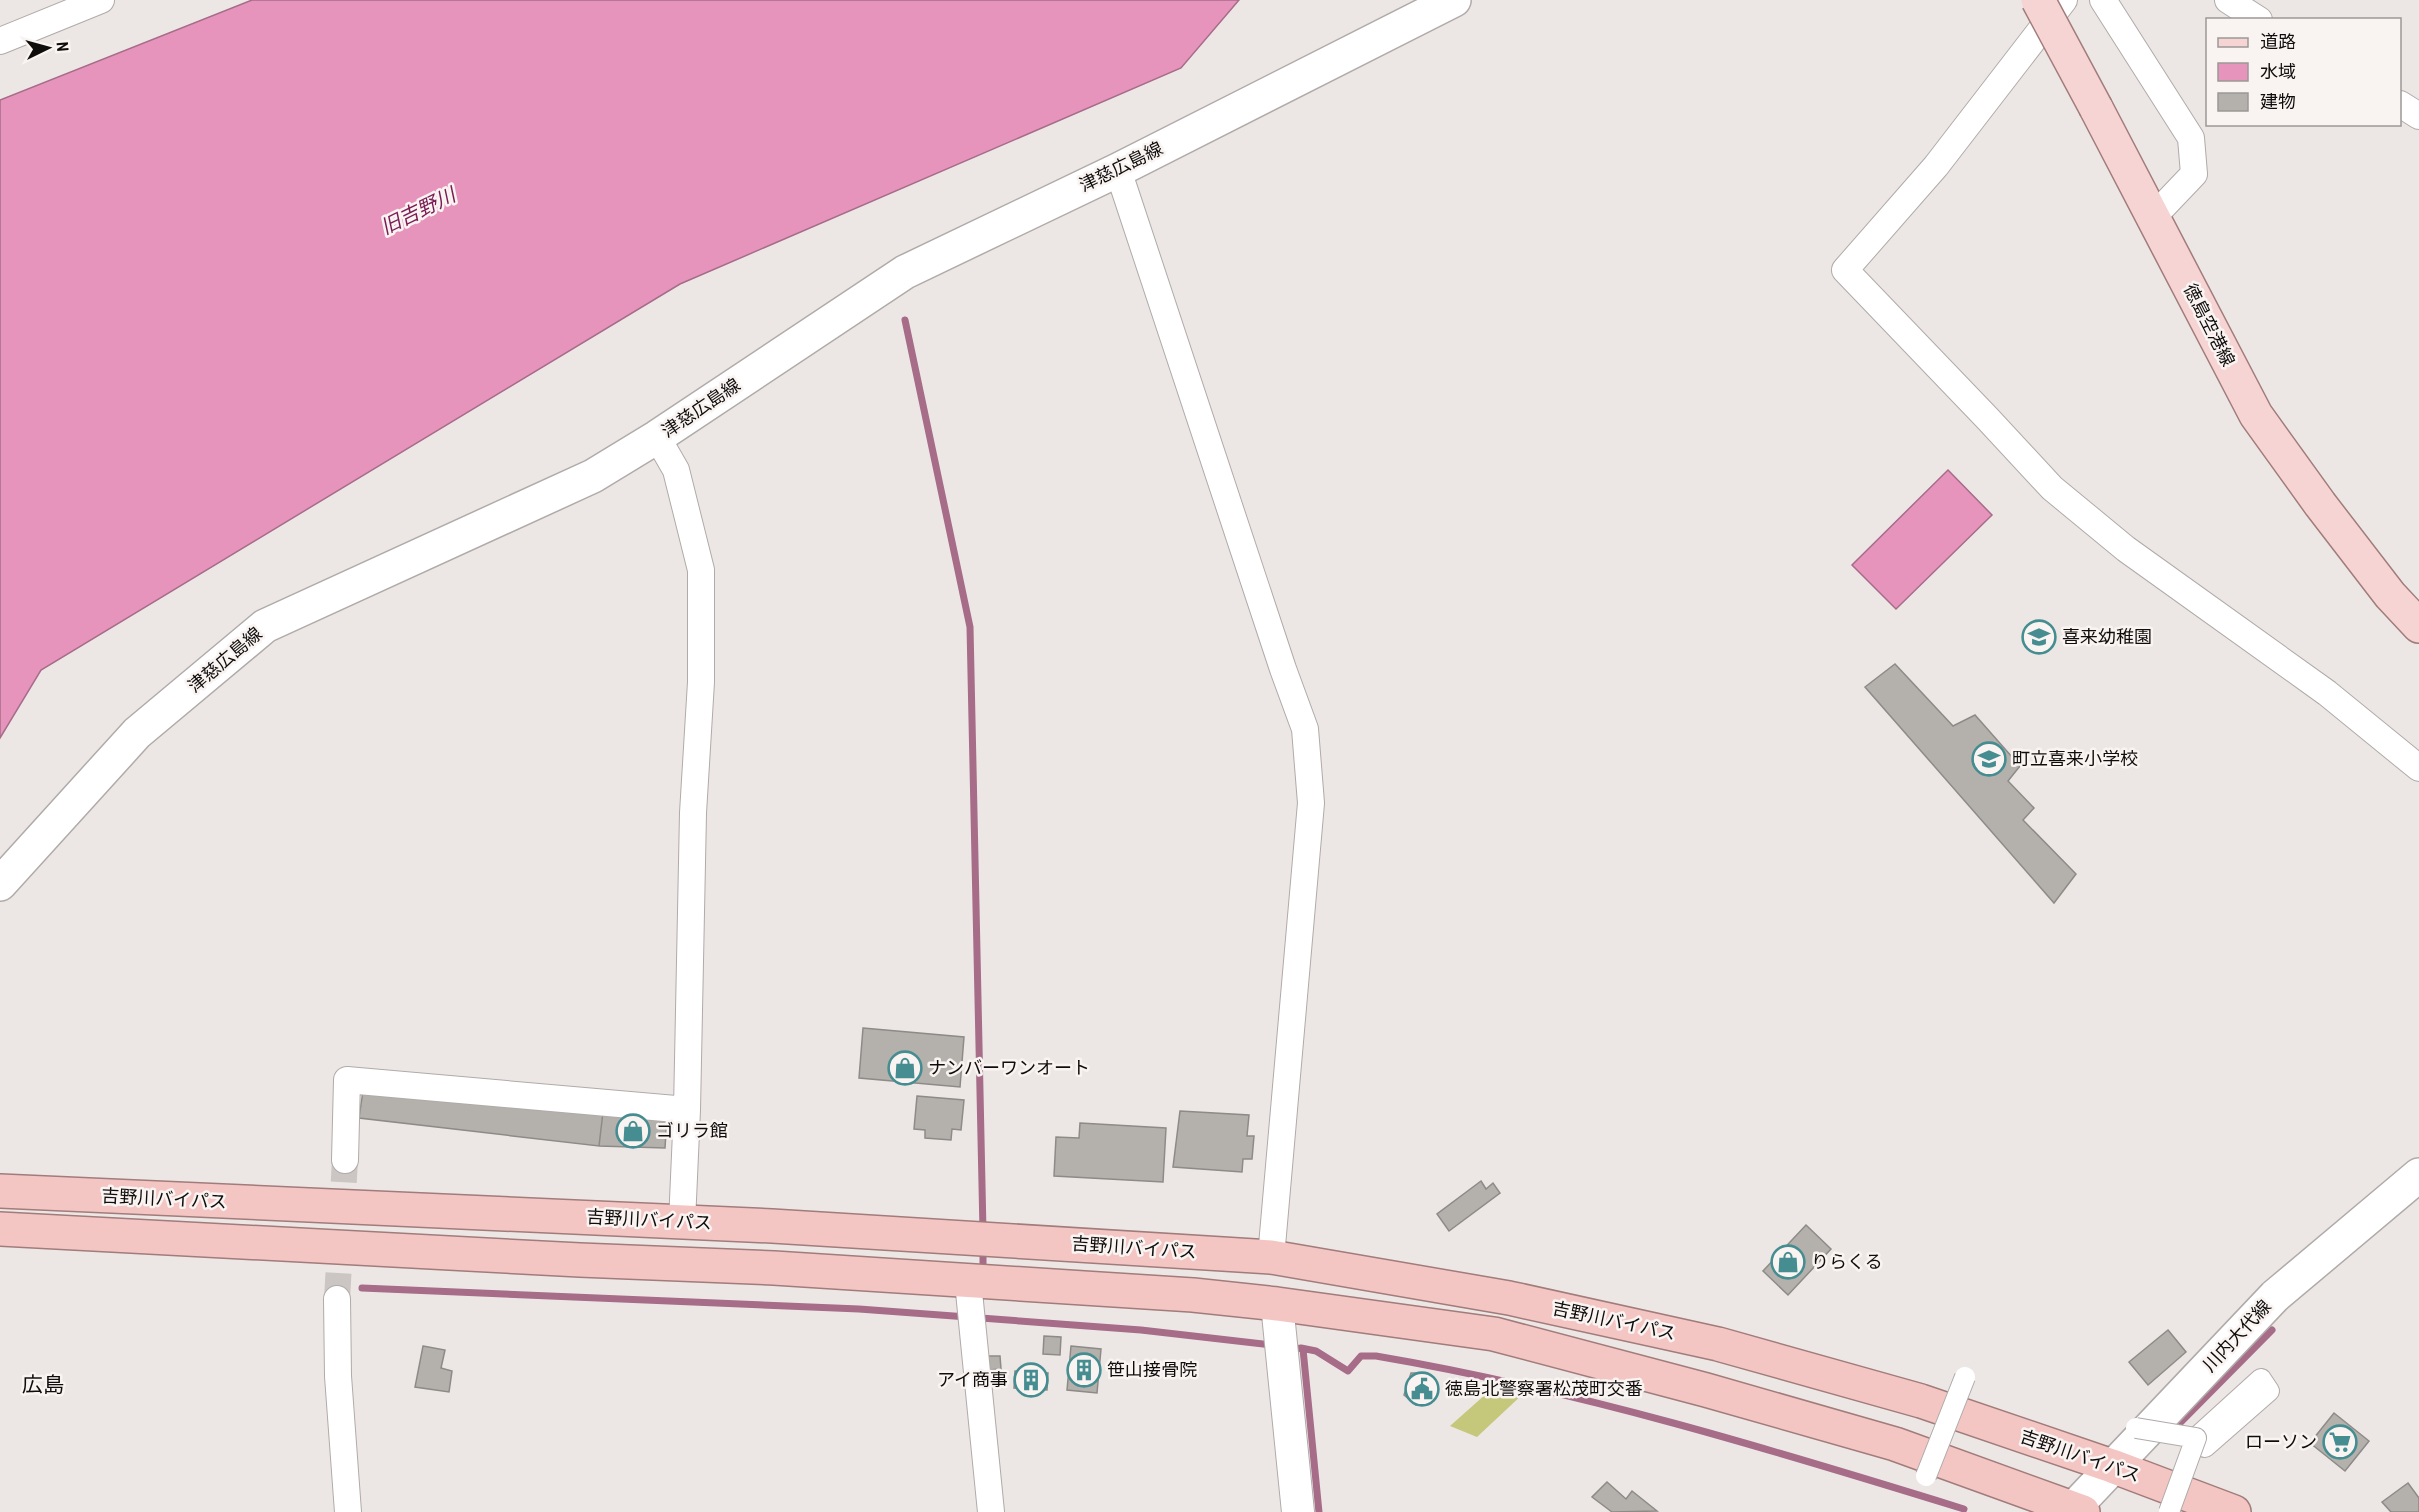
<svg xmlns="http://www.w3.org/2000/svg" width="2419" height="1512" font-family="'Roboto Condensed','Noto Sans JP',sans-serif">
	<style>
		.green { fill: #c5c77b }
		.water { fill: #e794bd; stroke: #a66c88; stroke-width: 1.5 }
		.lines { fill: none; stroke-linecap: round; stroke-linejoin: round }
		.stream { stroke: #a66c88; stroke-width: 7 }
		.building { fill: #b4b1ad; stroke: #8d8b87; stroke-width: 1.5 }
		.minor-tunnel { stroke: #cbc6c4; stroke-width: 26; stroke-dasharray: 26 13; stroke-linecap: butt }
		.pedestrian-casing { stroke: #b0aba9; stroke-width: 22 }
		.minor-casing { stroke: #b0aba9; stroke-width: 28 }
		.tertiary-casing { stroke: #b0aba9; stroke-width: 34 }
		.secondary-casing { stroke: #b0aba9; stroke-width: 36 }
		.primary-casing { stroke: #a17c7a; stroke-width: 36 }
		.trunk-casing { stroke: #a17c7a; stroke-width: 36 }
		.pedestrian { stroke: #fff; stroke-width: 20 }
		.minor { stroke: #fff; stroke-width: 26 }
		.tertiary { stroke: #fff; stroke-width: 32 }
		.secondary { stroke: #fff; stroke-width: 33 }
		.primary { stroke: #f6d4d3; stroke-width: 33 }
		.trunk { stroke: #f3c6c4; stroke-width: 33 }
		.pedestrian-bridge-casing { stroke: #b0aba9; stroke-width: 22; stroke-linecap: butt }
		.primary-bridge-casing { stroke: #a17c7a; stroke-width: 36; stroke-linecap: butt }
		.pedestrian-bridge { stroke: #fff; stroke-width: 20 }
		.primary-bridge { stroke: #f6d4d3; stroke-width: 33 }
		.labels { text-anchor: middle; stroke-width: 5; stroke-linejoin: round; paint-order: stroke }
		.street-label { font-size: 18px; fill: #0f0d0c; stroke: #f9f4f2 }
		.poi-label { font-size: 18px; fill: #0f0d0c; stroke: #f9f4f2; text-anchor: start }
		.water-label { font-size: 20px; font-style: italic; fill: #7a1a53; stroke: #f9f4f2 }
		.quarter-label { font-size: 21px; fill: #0f0d0c; stroke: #f9f4f2 }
	</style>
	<rect width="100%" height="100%" fill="#ece7e5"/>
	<path class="green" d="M1495,1386L1524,1393L1477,1437L1450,1426Z"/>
	<path class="water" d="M252,0H1239L1181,68L680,284L41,670L0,738V100Z
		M1948,470L1992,515L1896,609L1852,565Z"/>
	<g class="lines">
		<path class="stream" d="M905,320L970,627L983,1231
			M983,1273V1248
			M362,1288L859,1309L1141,1330L1272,1345
			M1289,1347L1303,1349L1319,1512
			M1301,1348L1316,1351L1348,1371L1361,1356H1376C1576,1390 1770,1449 1964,1509
			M2172,1431L2272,1330"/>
	</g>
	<path class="building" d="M1895,664L1953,726L1975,715L2020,766L2008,781L2034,808L2023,820L2076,874L2054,903L1865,687Z
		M863,1028L964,1037L960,1087L859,1078Z
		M363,1091L603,1112L599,1146L359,1118Z
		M917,1096L964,1100L961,1130L952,1129L951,1140L925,1138V1130L914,1129Z
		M1180,1111L1249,1115L1247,1136H1254L1252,1159H1243L1242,1172L1173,1167Z
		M603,1112L667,1116L665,1148L599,1146Z
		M1080,1123L1166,1128L1163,1182L1054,1176L1056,1137L1079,1138Z
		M1481,1181L1486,1189L1493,1183L1500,1193L1449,1231L1437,1214Z
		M1806,1225L1831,1249L1788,1295L1763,1271Z
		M2168,1330L2186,1352L2148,1385L2129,1362Z
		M1044,1336L1061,1337L1060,1355L1043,1354Z
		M423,1346L445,1350L441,1368L452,1371L449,1392L415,1387Z
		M1071,1346L1101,1349L1097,1393L1067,1390Z
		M988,1356H1000L1001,1369L989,1370Z
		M1015,1371L1048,1373L1047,1390L1014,1388Z
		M1411,1373H1427L1435,1380L1433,1394L1424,1404L1416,1405L1404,1395Z
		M2334,1413L2369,1441L2345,1471L2310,1443Z
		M1607,1482L1626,1499L1632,1491L1657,1511L1612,1512L1592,1497Z
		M2408,1483L2419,1498V1512H2391L2382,1502Z"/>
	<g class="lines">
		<path class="minor-tunnel" d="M337,1299L345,1160"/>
		<defs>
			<path id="pedestrian" d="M2196,1438L2261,1379L2269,1391L2205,1447"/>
			<path id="minor" d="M2064,0L1936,166L1845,270L1988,419L2052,488L2126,549L2327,693L2419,768
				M2103,0L2191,138L2194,174L2153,217
				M2228,0L2259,20
				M0,41L101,0
				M2400,104L2419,116
				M1118,170L1283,669L1305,729L1311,803L1271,1257
				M657,437L676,470L701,570V682L693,813L687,1110L682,1222
				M345,1160L347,1080L687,1110
				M968,1282L991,1512
				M337,1299L338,1376L348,1512"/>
			<path id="tertiary" d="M1277,1304L1298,1512"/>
			<path id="secondary" d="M0,884L137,733L265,626L593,476L657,437L905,272L1118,170L1454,0
				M2070,1512L2275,1296L2419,1175"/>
			<path id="primary" d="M2096,108L2256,415L2320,504L2390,595L2419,626"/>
			<path id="trunk" d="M0,1191L772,1226L1271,1257L1509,1298L1718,1344L1921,1401L2112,1466L2234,1512
				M0,1229L580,1260L774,1268L1193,1295L1277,1304L1494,1334L1706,1390L1895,1444L2083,1512"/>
		</defs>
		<use href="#pedestrian" class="pedestrian-casing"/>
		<use href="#minor" class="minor-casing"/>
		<use href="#tertiary" class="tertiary-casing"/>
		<use href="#secondary" class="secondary-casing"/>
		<use href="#primary" class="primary-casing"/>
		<use href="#trunk" class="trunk-casing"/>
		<use href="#pedestrian" class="pedestrian"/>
		<use href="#minor" class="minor"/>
		<use href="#tertiary" class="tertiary"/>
		<use href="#secondary" class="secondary"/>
		<use href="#primary" class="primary"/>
		<use href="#trunk" class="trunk"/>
		<defs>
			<path id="pedestrian-bridge" d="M2136,1428L2196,1438L2169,1512
				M1926,1476L1965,1377"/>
			<path id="primary-bridge" d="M2038,0L2096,108"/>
		</defs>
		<use href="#pedestrian-bridge" class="pedestrian-bridge-casing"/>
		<use href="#primary-bridge" class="primary-bridge-casing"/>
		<use href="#pedestrian-bridge" class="pedestrian-bridge"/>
		<use href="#primary-bridge" class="primary-bridge"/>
	</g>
	<defs>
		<symbol id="school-ring" viewBox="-11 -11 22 22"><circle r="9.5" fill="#f9f4f2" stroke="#458d90" stroke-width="1.5"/><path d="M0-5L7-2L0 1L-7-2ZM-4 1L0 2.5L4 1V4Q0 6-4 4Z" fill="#458d90"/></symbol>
		<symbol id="shop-ring" viewBox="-11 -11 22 22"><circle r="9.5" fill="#f9f4f2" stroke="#458d90" stroke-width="1.5"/><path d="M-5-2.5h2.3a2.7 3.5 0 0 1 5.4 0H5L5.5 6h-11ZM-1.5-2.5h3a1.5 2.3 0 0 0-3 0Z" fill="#458d90"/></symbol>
		<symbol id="building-ring" viewBox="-11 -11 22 22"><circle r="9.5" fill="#f9f4f2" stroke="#458d90" stroke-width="1.5"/><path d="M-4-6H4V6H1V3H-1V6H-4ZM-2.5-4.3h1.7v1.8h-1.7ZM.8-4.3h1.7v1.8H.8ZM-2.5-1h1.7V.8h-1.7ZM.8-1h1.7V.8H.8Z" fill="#458d90"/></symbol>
		<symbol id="civic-ring" viewBox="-11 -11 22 22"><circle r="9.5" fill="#f9f4f2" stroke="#458d90" stroke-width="1.5"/><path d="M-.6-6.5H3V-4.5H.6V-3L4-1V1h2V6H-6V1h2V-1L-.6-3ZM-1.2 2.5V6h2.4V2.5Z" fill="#458d90"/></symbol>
		<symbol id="supermarket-ring" viewBox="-11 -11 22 22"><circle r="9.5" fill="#f9f4f2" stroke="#458d90" stroke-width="1.5"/><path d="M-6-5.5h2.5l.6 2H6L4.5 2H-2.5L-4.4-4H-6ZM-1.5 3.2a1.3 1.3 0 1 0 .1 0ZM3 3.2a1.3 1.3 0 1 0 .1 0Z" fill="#458d90"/></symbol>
	</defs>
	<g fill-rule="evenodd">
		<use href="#school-ring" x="2020" y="618" width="38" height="38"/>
		<use href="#school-ring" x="1970" y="740" width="38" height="38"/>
		<use href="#shop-ring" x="886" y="1049" width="38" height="38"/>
		<use href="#shop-ring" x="614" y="1112" width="38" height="38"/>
		<use href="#shop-ring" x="1769" y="1243" width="38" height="38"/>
		<use href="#building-ring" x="1065" y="1351" width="38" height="38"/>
		<use href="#building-ring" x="1012" y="1361" width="38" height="38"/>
		<use href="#civic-ring" x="1403" y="1370" width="38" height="38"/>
		<use href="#supermarket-ring" x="2321" y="1423" width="38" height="38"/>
	</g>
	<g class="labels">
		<g class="street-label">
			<text transform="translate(1121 167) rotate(-26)" y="6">津慈広島線</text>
			<text transform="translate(2209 325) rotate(63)" y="6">徳島空港線</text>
			<text transform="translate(701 408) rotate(-34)" y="6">津慈広島線</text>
			<text transform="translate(225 660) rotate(-40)" y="6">津慈広島線</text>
			<text transform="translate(164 1199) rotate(3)" y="6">吉野川バイパス</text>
			<text transform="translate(649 1220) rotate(3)" y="6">吉野川バイパス</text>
			<text transform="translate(1134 1248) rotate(4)" y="6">吉野川バイパス</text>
			<text transform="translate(1614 1321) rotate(12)" y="6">吉野川バイパス</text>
			<text transform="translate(2237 1336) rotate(-47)" y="6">川内大代線</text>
			<text transform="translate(2080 1456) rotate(19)" y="6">吉野川バイパス</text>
		</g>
		<g class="poi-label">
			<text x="2062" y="643">喜来幼稚園</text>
			<text x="2012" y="765">町立喜来小学校</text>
			<text x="928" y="1074">ナンバーワンオート</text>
			<text x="656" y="1137">ゴリラ館</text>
			<text x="1811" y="1268">りらくる</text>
			<text x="1107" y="1376">笹山接骨院</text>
			<text x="1008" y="1386" text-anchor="end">アイ商事</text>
			<text x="1445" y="1395">徳島北警察署松茂町交番</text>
			<text x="2317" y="1448" text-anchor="end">ローソン</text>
		</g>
		<g class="water-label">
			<text transform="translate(418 211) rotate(-26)" y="7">旧吉野川</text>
		</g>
		<g class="quarter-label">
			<text x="43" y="1392">広島</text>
		</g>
	</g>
	<rect x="2206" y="18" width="195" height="108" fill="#f9f4f2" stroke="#9b9896" stroke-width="1.5"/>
	<rect x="2218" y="38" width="30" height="9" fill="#f6d4d3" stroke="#9b9896" stroke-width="1.5"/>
	<text x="2260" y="48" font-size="18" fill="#0f0d0c">道路</text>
	<rect x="2218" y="63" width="30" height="18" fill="#e794bd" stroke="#9b9896" stroke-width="1.5"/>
	<text x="2260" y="78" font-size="18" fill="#0f0d0c">水域</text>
	<rect x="2218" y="93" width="30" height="18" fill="#b4b1ad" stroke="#9b9896" stroke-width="1.5"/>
	<text x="2260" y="108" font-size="18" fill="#0f0d0c">建物</text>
	<g transform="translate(48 48) rotate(85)" stroke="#f9f4f2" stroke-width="4.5" paint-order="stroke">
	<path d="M0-4.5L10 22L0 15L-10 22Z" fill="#0f0d0c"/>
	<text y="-9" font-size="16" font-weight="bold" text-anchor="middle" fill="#0f0d0c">N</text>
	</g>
</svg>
